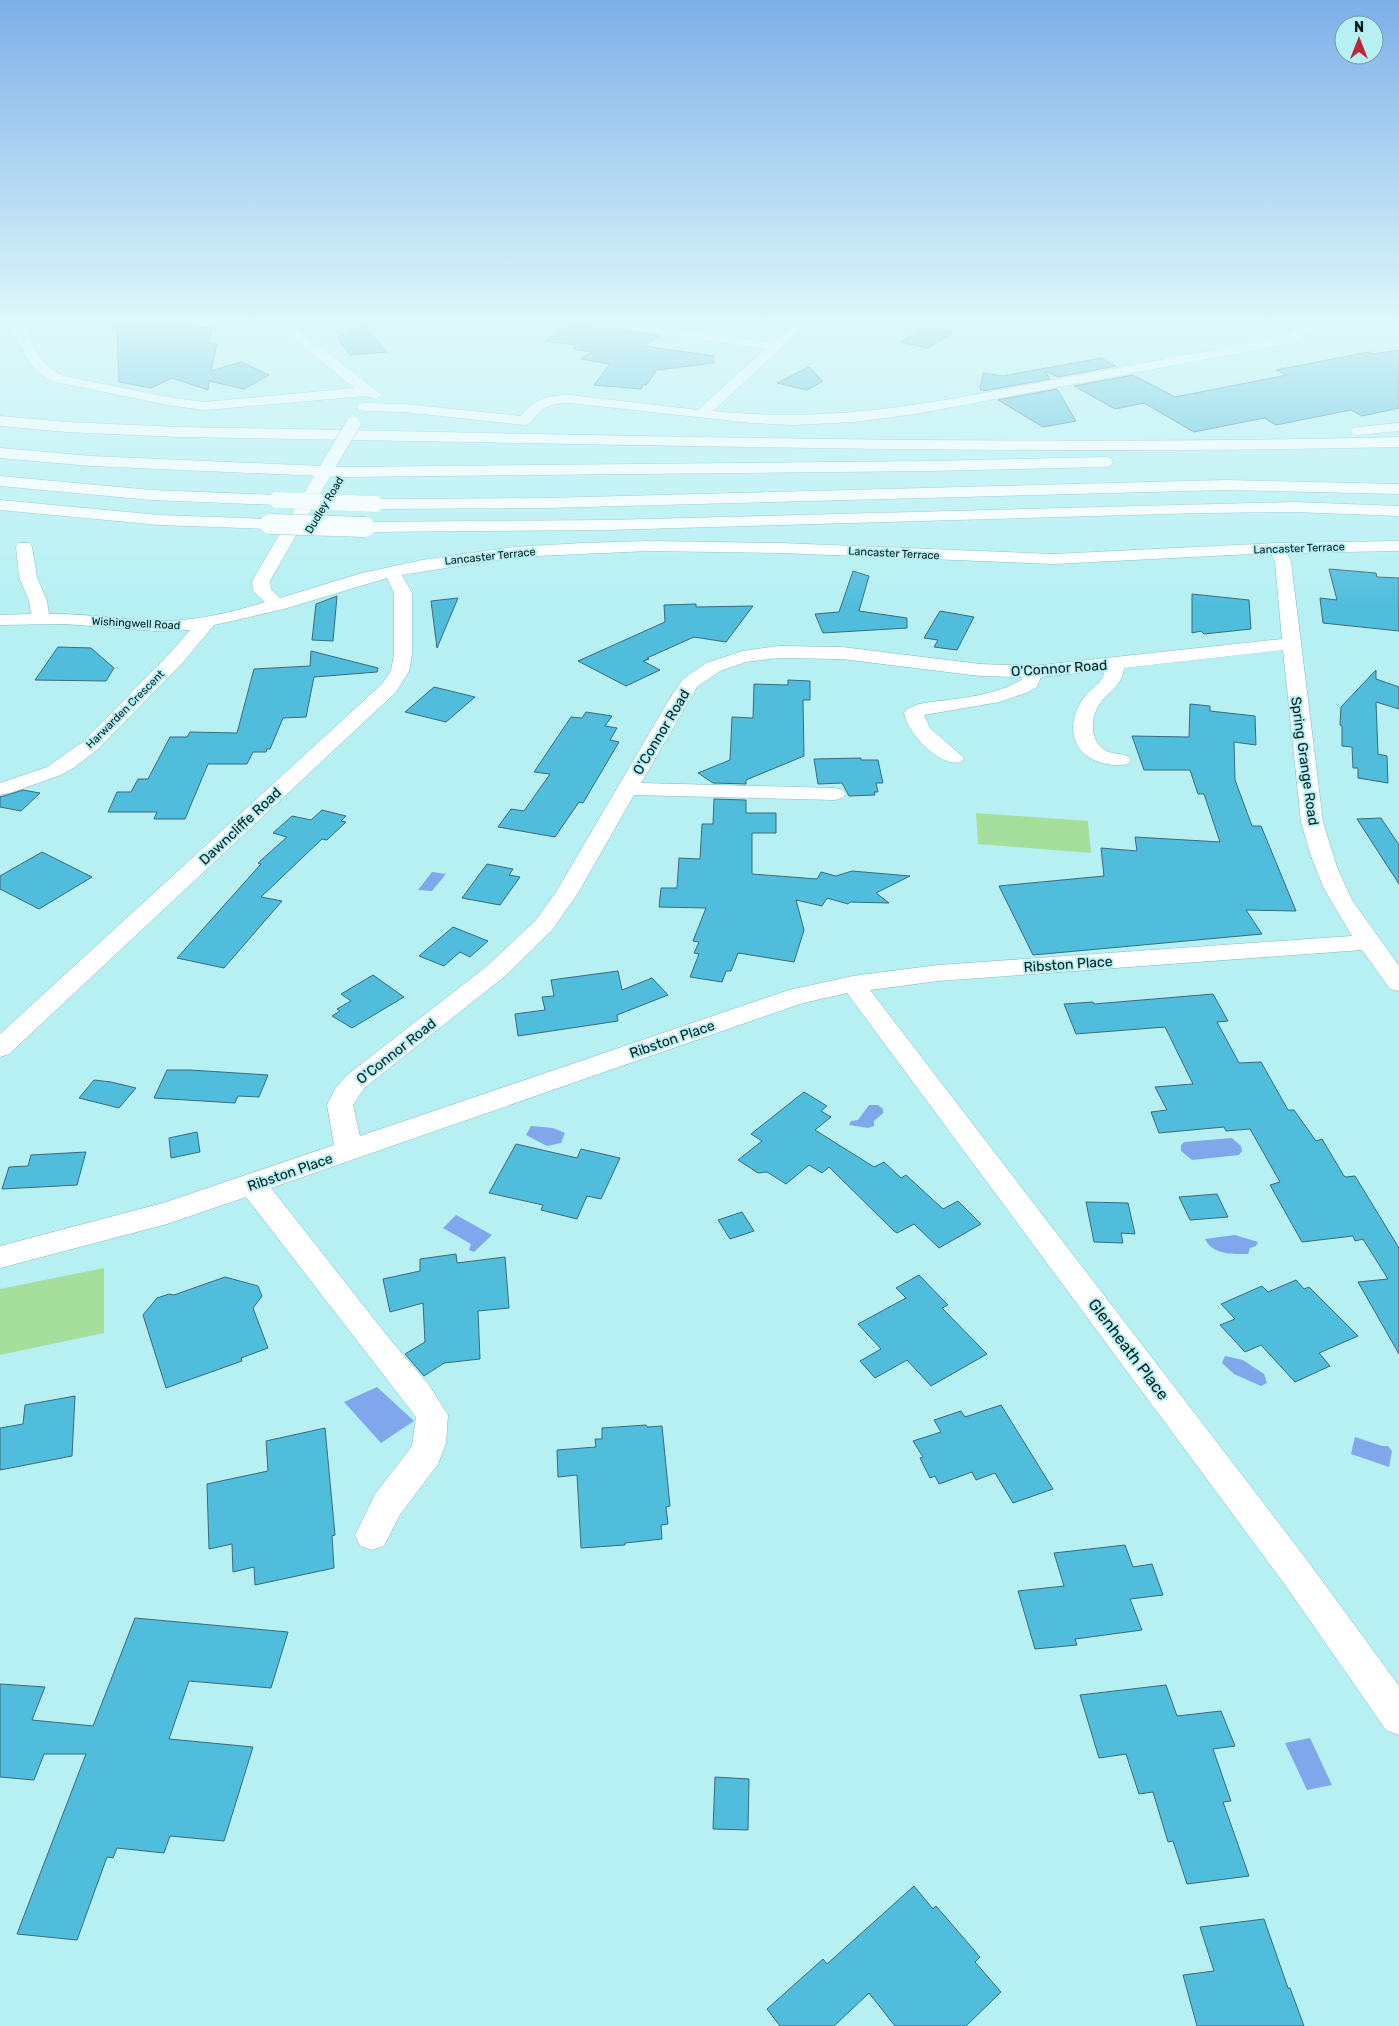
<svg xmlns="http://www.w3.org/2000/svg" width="1399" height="2026" font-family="Rubik,sans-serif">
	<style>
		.green { fill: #a6df9c }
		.water { fill: #80a7eb }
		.building { fill: #51bddd; stroke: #3a6b7b }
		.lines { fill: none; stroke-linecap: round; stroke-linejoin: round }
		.street-casing { stroke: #82babe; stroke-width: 1 }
		.highway-casing { stroke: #82babe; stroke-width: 1 }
		.street { fill: #fff; fill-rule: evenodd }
		.highway { fill: #fff; fill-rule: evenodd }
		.street-bridge-casing { stroke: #82babe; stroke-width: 15; stroke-linecap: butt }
		.highway-bridge-far1-casing { stroke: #82babe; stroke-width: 16; stroke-linecap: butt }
		.highway-bridge-casing { stroke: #82babe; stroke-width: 21; stroke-linecap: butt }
		.street-bridge { stroke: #fff; stroke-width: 14 }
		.highway-bridge-far1 { stroke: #fff; stroke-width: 16 }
		.highway-bridge { stroke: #fff; stroke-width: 20 }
		.labels { text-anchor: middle; stroke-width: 4; stroke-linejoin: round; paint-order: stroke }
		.far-street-label { font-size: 11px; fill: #061d1f; stroke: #b6f0f3 }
		.street-label { font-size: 14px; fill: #061d1f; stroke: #b6f0f3 }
		.near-street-label { font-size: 16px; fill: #061d1f; stroke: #b6f0f3 }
	</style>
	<rect width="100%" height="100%" fill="#b6f0f3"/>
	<path class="green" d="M976,813L1088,821L1091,853L978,844Z
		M104,1268V1333L0,1355V1289Z"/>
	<path class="water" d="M432,872L446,874L432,891L418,890Z
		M869,1105H878L883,1109V1113L874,1121V1126L868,1128L849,1125L851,1121L858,1120Z
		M531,1126L553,1128L565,1133L561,1143L547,1146L526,1135Z
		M1232,1138L1241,1146L1242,1151L1239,1155L1192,1160L1181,1151V1145L1184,1142Z
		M456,1215L492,1235L474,1252L469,1250L471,1244L443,1228Z
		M1235,1235L1258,1242L1256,1246L1250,1248L1248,1254C1231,1254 1213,1255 1205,1239Z
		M1225,1356L1243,1360L1264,1374L1267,1383L1261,1386L1234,1374L1222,1363Z
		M377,1387L414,1421L381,1443L344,1402Z
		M1355,1437L1382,1446H1388L1392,1451L1389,1467L1351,1454Z
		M1310,1738L1332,1785L1307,1790L1285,1743Z"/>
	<path class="building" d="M111,320H190V328L212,327L209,344H217L211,371L241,362L269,375L244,389L209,381L208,390L172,378L151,388L119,382L117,331Z
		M575,320H584L592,326L659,336L644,346L714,356V363L657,370L646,385H643L641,389L594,385L610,364L581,359L592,352L573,349L575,345L545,341Z
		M364,325L387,352L350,355L337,338Z
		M925,327L953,333L928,348L900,342Z
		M1399,350V408L1362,416L1351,410L1276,425L1264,418L1194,432L1144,403L1115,409L1074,386L1133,375L1175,397L1287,375L1276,370L1369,352L1373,354Z
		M1101,358L1116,366L1058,377L1045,371L1050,379L983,391L980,389L983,373L1003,376Z
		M809,367L823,381L807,390L777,383Z
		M1057,389L1076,421L1043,427L998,400Z
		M1329,569L1376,573L1377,577L1399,578V631L1323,623L1320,598L1337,600Z
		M853,571L869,576L859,611L907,618V628L823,633L815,614L839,612Z
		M1192,594L1249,600L1251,629L1204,634L1201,631L1192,633Z
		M337,596L333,641L312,640L316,604Z
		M458,598L437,648L431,601Z
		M696,604V607L753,606L726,642L694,637L647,658L649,659L643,661L660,670L626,686L578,661L665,622L664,605Z
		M940,611L974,617L957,650L934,647L938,640L924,638Z
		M58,647L91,648L114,668L106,681L35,680Z
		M311,651L378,668L377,672L314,677L306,717L283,718L270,749H267L266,752H253L247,764H208L185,819H154L157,812H108L117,792H131L138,779H148L170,737H187L190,732L237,733L254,669L310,666Z
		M1376,670V679L1399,687V709L1376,702L1378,754L1387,756L1388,783L1358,778V768H1353L1352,747L1342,746V726L1340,725L1341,707Z
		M788,680L810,681V700H803L804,756L746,780V784L713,783L698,773L730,760L732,717L753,718L754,684L788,685Z
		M434,687L475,697L446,722L405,712Z
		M1190,704L1210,706V711L1255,716L1256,745L1234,742L1235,780L1252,826H1261L1296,911L1246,910L1262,934L1033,955L999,886L1104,876L1101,848L1137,851L1135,837L1220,842L1204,794H1198L1190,770H1144L1132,736L1189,737Z
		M586,712L612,716L605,726L617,728L610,740L619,742L583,803L579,802L555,837L498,827L511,809L524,811L550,774L534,772L571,717L582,718Z
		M861,758V760H878L883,783H876L878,792H874L875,795L849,796L842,783L818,784L814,759Z
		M23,790L40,793L21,811L0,807V797Z
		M714,799L746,800V813H776V833H752V874L817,879L821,872L836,876L852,871L910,876L876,893L889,903L850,902L848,904L827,898L822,906L796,900L804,930L794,962L738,953L731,971H726L722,982L690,977L699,954L694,953L699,942L693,941L706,908L659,907L661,888H677L679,858L700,859L702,824H713Z
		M322,810L346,816L341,821L346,822L327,840L322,839L261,897L282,901L224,968L177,958L261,864L258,863L287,837L273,833L292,816L311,820Z
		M1381,818L1399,845V884L1357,819Z
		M42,852L92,877L39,909L0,889V876Z
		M487,864L513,869L509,875L520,877L500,905L462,898Z
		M453,927L488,941L470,957L460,952L444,966L419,956Z
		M618,971L622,990L652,978L668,995L617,1015L618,1021L518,1036L515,1014L545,1010L542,997L554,996L551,980Z
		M373,975L404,997L352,1028L332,1016L340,1011L337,1009L351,1001L341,994Z
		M1213,994L1228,1021L1217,1022L1239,1063L1261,1062L1288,1110H1294L1316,1141L1322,1139L1344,1176L1346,1177L1355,1176L1399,1248V1354L1358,1282L1388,1279L1363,1239L1355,1241L1353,1236L1302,1242L1270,1185L1280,1182L1250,1129L1226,1131L1224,1127L1159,1133L1151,1112L1167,1110L1155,1087L1193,1084L1165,1027L1076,1034L1064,1004L1093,1002L1094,1004Z
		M167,1070H190L268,1075L259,1097L238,1096L235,1103L154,1098Z
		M94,1080L111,1082L136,1088L119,1108L79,1098Z
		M804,1092L827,1106L821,1111L831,1117L815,1130L874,1167L884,1162L901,1178L906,1175L943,1209L958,1201L981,1224L939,1248L914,1224L897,1233L894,1231L829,1167L822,1173L809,1165L786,1184L767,1172L758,1173L738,1160L762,1141L751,1134Z
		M197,1132L200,1152L171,1158L169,1138Z
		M516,1144L577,1158L581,1149L620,1158L601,1199L587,1196L577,1219L541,1210L543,1205L489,1193Z
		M86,1152L77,1185L2,1189L9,1167L28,1166L31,1155Z
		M1217,1194L1228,1217L1190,1220L1179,1197Z
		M1086,1202L1128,1203L1135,1234L1121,1233L1123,1243L1094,1242Z
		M742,1212L754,1231L730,1239L718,1220Z
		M456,1254L457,1263L505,1257L509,1308L478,1311L480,1359L444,1363L424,1376L405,1354L425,1342L423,1303L390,1312L383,1279L420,1271V1259Z
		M919,1275L948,1305L942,1308L987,1354L931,1386L907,1360L875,1378L860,1361L881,1349L858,1324L906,1298L896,1288Z
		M225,1277L258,1286L262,1296L253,1308L268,1348L241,1358L242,1361L166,1388L143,1315L157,1298L169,1294L174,1295Z
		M1296,1280L1304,1289L1309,1287L1358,1336L1319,1353L1330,1366L1295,1382L1261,1345L1245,1352L1220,1325L1235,1319L1221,1304L1262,1286L1268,1292Z
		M75,1396L72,1456L0,1470V1428L23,1424L25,1405Z
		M1001,1405L1053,1489L1013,1503L995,1473L976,1480L972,1472L939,1484L935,1476L930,1478L920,1458L923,1457L913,1441L941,1432L934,1420L961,1411L965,1417Z
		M646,1425L647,1427L662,1426L670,1506L666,1507L668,1524L661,1525L662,1539L625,1543V1545L581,1548L577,1475L558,1477L557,1450L596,1447L595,1439H602V1428Z
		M325,1428L335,1535L332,1536L334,1568L255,1585L254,1567L233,1572L232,1544L209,1549L207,1484L268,1471L266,1441Z
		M1125,1545L1133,1567L1152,1564L1163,1595L1130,1599L1142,1630L1075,1639L1077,1645L1035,1649L1018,1591L1064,1586L1054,1553Z
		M135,1618L288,1632L271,1688L189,1681L169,1739L253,1747L224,1841L170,1836L164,1853L117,1848L113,1858L107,1857L77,1940L17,1934L86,1754H44L34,1780L0,1777V1684L45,1687L32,1720L93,1726Z
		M1166,1685L1177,1716L1221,1711L1235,1746L1213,1749L1231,1801L1223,1802L1249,1876L1187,1884L1173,1841L1168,1842L1153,1792L1139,1794L1126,1754L1099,1758L1080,1695Z
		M715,1777L749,1779L748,1830L713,1829Z
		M914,1886L933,1909L936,1906L980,1957L975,1962L1001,1992L966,2026H895L869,1993L834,2026H780L767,2009L823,1959L827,1964Z
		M1264,1919L1288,1988H1290L1304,2026H1197L1183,1975L1214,1971L1200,1927Z"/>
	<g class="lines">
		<defs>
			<path id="street" d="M7,320H19C35,343 36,364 64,376L173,398L205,402L354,388L272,320H286L382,395L375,399L366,396L205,410L173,406L60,383C27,375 23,345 7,320Z
				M586,320H619L773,343L797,320H811L713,411C828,423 921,405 1032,384C1110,369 1188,355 1266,340L1288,335L1311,320H1326L1297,341L1266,348L915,414L854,422L793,425L752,423L570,403C558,403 548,404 540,412C534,417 532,424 525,425L404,412L364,411L359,410L357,407L359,404L364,403L404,404L521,416C534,399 549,395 570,395L698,410L765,349L592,324Z
				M1399,423V431L1358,435L1353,434L1351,431L1353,428L1358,427Z
				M331,456L336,458L339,461L270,581L271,589L280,598L362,573L422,560L514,547L583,543L649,541L781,543L1054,554L1277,543L1399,541V551L1287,553L1291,562L1323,822L1337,867L1352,900L1399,966V991L1390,989L1362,950L938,981L870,990L1307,1560L1399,1686V1735L1386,1730L1283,1582L847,993L803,1003L271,1188L392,1342L429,1385L448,1415L446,1443L438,1464L399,1516L384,1546L372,1550L360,1546L355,1535L375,1494L412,1446L416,1417L246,1197L167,1224L0,1268V1246L163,1203L334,1145L327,1105L335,1089L346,1076L487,966L536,920L556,892L670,698L683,679L706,663L743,651L779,646L842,647L980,664L1032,666L1282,639L1275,562L1271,553L1054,564L781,553L649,551L514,557L402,575L412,593V654L409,671L396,692L9,1054L0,1057V1034L382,684L391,671L394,654V593L387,578L284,609L214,625L185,660L98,749L75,767L61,775L10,793L0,795V783L47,767L84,741L171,652L190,630L156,631L65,624L0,625V615L31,614L29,601L19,577L16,547L18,543H30L32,547L37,577L47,601L49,614C85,613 120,620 156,621C192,622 230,613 265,602L253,591L252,581L323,461L326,458ZM1283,650L1301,822L1311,856L1324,889L1352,936L938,965L853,976L789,990L360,1136L353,1105L364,1088L505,976L552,930L578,893L634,795L835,800L842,798L846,794L842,790L835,788L641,783L697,687L720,671L746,662L779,658L842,659L980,676L1022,677L1021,680C991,698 953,698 919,704L907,709L904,713C907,733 940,768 961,762L964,758L930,728L924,715L999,702L1026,693L1037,687L1041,677L1105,670C1103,682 1095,685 1087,694C1071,712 1066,740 1087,756C1098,764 1116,767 1128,764L1131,760L1128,756C1122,754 1115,754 1109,752C1089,744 1089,717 1101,702C1111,690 1122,685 1124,668Z"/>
			<path id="highway" d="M0,416L67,422L178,427C585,434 992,447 1399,437V447C992,456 585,443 178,437L67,432L0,426Z
				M0,448L91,456L344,467L931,461L1105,457L1111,458L1113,462L1111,466L1105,467L931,471L344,477L91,466L0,458Z
				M0,476L151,490L277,495L283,496L286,500L283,504L277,505L151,500L0,486Z
				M1225,480L1399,484V494L1225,490L547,508L375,509L369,508L366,504L369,500L375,499L547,498Z
				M0,500L159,515L270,519L276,520L279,524L276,528L270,529L159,525L0,510Z
				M1294,502L1399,506V516L1294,512L1201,513L609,530L365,532L359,531L356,527L359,523L365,522L609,520Z"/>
		</defs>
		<use href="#street" class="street-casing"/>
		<use href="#highway" class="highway-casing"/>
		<use href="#street" class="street"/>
		<use href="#highway" class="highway"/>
		<defs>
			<path id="street-bridge" d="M331,461L353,424"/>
			<path id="highway-bridge-far1" d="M277,500L375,504"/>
			<path id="highway-bridge" d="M270,524L365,527"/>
		</defs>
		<use href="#street-bridge" class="street-bridge-casing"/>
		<use href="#highway-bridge-far1" class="highway-bridge-far1-casing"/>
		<use href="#highway-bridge" class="highway-bridge-casing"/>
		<use href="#street-bridge" class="street-bridge"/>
		<use href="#highway-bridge-far1" class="highway-bridge-far1"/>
		<use href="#highway-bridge" class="highway-bridge"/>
	</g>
	<linearGradient id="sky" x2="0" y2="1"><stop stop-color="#7eafe9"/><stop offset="0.53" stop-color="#def8fa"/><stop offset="1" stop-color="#def8fa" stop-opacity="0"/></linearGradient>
	<rect width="1399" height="604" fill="url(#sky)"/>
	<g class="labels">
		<g class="far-street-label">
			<text transform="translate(324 505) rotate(-59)" y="4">Dudley Road</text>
			<text transform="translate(1299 548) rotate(-2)" y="4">Lancaster Terrace</text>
			<text transform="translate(894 553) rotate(3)" y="4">Lancaster Terrace</text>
			<text transform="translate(490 556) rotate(-6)" y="4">Lancaster Terrace</text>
			<text transform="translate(136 623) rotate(3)" y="4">Wishingwell Road</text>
			<text transform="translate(125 709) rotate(-45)" y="4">Harwarden Crescent</text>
		</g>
		<g class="street-label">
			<text transform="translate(1059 668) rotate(-4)" y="5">O'Connor Road</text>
			<text transform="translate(661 732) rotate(-59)" y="5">O'Connor Road</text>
			<text transform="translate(1305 761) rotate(82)" y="5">Spring Grange Road</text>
			<text transform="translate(240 826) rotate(-43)" y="5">Dawncliffe Road</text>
			<text transform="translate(1068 964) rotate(-4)" y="5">Ribston Place</text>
			<text transform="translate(672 1039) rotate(-19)" y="5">Ribston Place</text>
			<text transform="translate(396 1051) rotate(-38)" y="5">O'Connor Road</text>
			<text transform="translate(290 1172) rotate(-19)" y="5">Ribston Place</text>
		</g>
		<g class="near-street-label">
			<text transform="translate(1129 1349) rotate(53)" y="6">Glenheath Place</text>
		</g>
	</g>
	<g transform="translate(1359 40)"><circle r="24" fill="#b6f0f3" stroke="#709c9e"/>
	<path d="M0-4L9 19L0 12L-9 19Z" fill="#b92838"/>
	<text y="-8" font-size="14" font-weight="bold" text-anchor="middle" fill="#061d1f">N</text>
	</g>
</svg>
